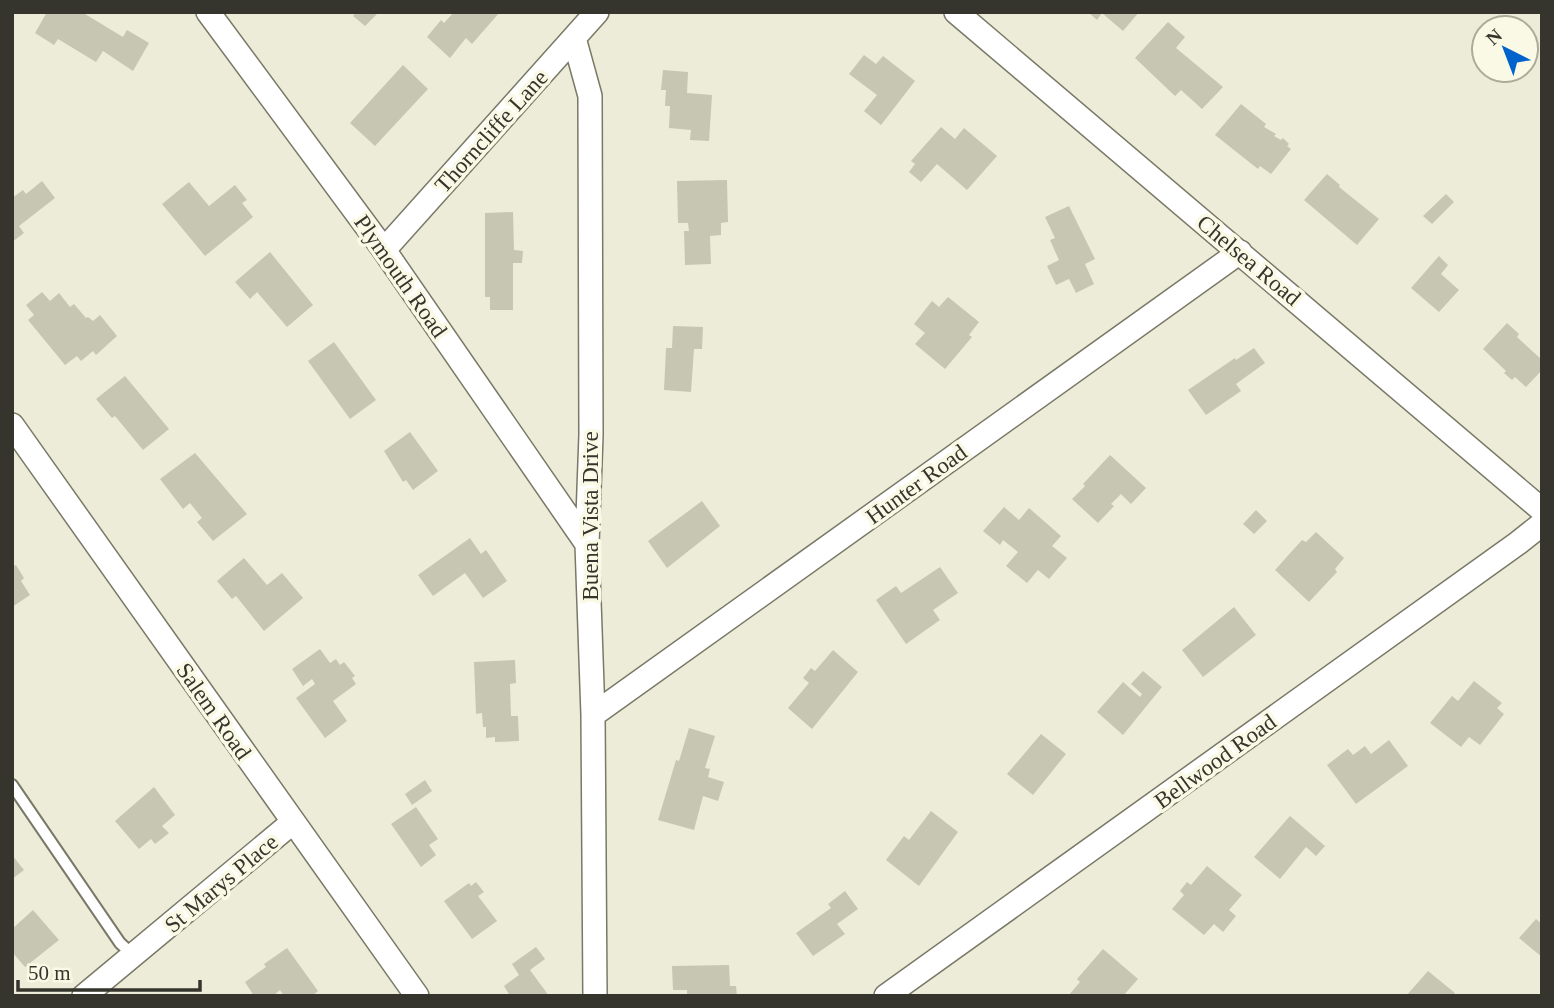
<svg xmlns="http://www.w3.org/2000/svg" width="1554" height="1008" font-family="Georgia,serif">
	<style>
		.building { fill: #c6c6b2 }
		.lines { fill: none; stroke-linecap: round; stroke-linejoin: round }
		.service-casing { stroke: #7a7967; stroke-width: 14 }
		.minor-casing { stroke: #7a7967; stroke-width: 26 }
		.service { stroke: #fff; stroke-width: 10 }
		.minor { stroke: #fff; stroke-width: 23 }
		.labels { text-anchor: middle; stroke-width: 7; stroke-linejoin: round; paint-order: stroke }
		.street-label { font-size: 23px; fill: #35352d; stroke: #f9f9e5 }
	</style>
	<rect width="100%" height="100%" fill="#ececd8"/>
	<path class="building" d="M47,12H86L85,14L123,37L127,30L149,43L133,71L103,51L96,62L58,39L54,45L35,33Z
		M356,12H375L377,14L365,26L353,16Z
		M454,12H500L472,44L466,38L450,58L427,37L441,20L444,23Z
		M1088,12H1139L1123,31L1102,13L1097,20Z
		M1168,22L1185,37L1176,48L1223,87L1202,109L1181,90L1175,96L1135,58Z
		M864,55L876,64L883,56L915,81L881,125L864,111L877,95L849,74Z
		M403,65L428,89L375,146L350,123Z
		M663,70L688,72L687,93L712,95L709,141L690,140L691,130L669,128L670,106H665L666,90H661Z
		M1241,104L1266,124L1264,127L1276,134L1274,136L1281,140L1283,138L1289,144L1287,146L1291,149L1271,174L1260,166L1258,169L1215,135Z
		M941,127L955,139L964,128L997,156L967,190L937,164L921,182L909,172L915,164L911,161Z
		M1327,174L1340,185L1339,187L1379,219L1357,245L1304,200Z
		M727,180L728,222L721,223V235L710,236L711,264L685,265L684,231H689L688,223H678L677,181Z
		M42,181L55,198L19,226L24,233L12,242V198L23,190L26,194Z
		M189,182L209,206L235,185L247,200L242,203L253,217L205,256L162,204Z
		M1446,194L1454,202L1432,224L1423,216Z
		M1069,206L1095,259L1085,264L1094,284L1076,293L1069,279L1056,285L1047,266L1059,260L1050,240L1055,238L1045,217Z
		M513,212L514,250L523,251L522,263H513V310H490V297H485V213Z
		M270,252L313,305L287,327L257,292L250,299L235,282Z
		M1439,256L1448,265L1441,274L1459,290L1439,312L1411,288Z
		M42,292L50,301L59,293L70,307L74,304L86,318L88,317L93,321L100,315L117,336L96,355L93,351L81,361L77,356L65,365L28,320L34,315L26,305Z
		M948,297L979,322L969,335L972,337L945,369L915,344L925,333L914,324L932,301L939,307Z
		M1507,323L1519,334L1517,337L1542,360V370L1526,387L1515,377L1512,380L1504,373L1506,371L1483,349Z
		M673,326L703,327L702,349H694L691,392L664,390L666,348H672Z
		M334,342L376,400L350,419L308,361Z
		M1254,348L1265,363L1236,384L1241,391L1206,415L1188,390L1235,358L1236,360Z
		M125,376L169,429L143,450L115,416L112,418L96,399Z
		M410,432L438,471L413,490L406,480L403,482L384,451Z
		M195,453L247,514L213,541L197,522L202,518L190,503L183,509L160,479Z
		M1110,455L1146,488L1131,504L1121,494L1111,504L1114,506L1098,523L1072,499L1085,486L1083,484Z
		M702,501L720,526L667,568L648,541Z
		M1004,507L1019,520L1029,508L1061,536L1052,546L1067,558L1049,579L1038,570L1027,583L1006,566L1018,552L1003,540L1000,545L983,531Z
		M1256,510L1267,521L1254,534L1243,524Z
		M1316,532L1344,558L1335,569L1337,572L1309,602L1275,570L1302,540L1306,542Z
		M470,538L481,554L486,550L507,581L483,598L465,573L433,596L418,575Z
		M244,558L267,585L282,573L303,598L264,631L236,596L232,599L217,581Z
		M16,565L24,578L21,581L30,595L12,607V567Z
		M940,567L958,593L933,610L940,620L906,644L876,600L896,586L901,593Z
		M1234,607L1256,635L1203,677L1182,650Z
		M320,649L330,663L336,659L340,665L344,662L355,676L352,678L356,684L333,701L347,721L325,738L296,698L315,684L312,679L303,686L292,669Z
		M833,650L858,672L812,729L788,708L809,683L803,678L811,668L815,671Z
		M515,660L516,683L510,684L511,716H518L519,741L495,742V737L486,738V727H483L482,713L476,714L474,662Z
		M1143,671L1162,687L1123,735L1097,712L1123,682L1140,697L1142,694L1131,684Z
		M1474,681L1502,703L1497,708L1504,714L1480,745L1469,737L1461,747L1430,723L1452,696L1458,701Z
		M689,728L715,736L705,768L710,769L708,777L724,782L718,801L703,796L694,830L658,820L676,760L679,761Z
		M1041,734L1066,754L1033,795L1007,774Z
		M1389,740L1408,766L1356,804L1327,765L1348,749L1353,755L1365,746L1371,754Z
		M425,780L432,791L412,805L405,794Z
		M154,787L175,815L162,826L169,833L155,844L151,839L139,849L115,821Z
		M416,807L438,839L429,845L436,855L421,867L391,824Z
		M931,811L958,832L919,886L886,860L904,836L909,840Z
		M1290,816L1325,846L1316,856L1306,847L1280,879L1254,857Z
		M12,855L24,870L12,879Z
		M1207,866L1242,895L1229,910L1236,916L1223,932L1214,924L1204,935L1172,909L1184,895L1180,891L1187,882L1191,885Z
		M476,882L484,892L478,896L497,921L472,939L444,901L469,883L471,886Z
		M845,891L858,909L837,924L845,934L813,956L796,933L831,908L828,904Z
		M33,910L59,940L25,967L12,952V929Z
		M1536,919L1542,924V957L1519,938Z
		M536,947L545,959L530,970L549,996H510L504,986L519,975L512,964Z
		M287,948L318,991L312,996H284L280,990L273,996H254L245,982L266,967L264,964Z
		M1103,949L1138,979L1123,996H1068L1080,982L1077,979Z
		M729,965L730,986H736L737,996H687V990H673L672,966Z
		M1428,971L1455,993L1452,996H1406Z"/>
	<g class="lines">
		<defs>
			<path id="service" d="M12,785L120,943L133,955"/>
			<path id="minor" d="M208,12L384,250L587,544
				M956,12L1542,510
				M574,38L590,96L591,435L587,544L593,715L595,996
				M384,250L597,12
				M12,425L417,996
				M593,715L1240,252
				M84,996L293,822
				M886,996L1518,543L1542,524"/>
		</defs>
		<use href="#service" class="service-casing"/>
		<use href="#minor" class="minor-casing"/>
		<use href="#service" class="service"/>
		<use href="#minor" class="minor"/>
	</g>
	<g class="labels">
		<g class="street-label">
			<text transform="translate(491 131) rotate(-48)" y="8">Thorncliffe Lane</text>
			<text transform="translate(1249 260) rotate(40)" y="8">Chelsea Road</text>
			<text transform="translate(401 276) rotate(55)" y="8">Plymouth Road</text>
			<text transform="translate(916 484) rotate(-36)" y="8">Hunter Road</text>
			<text transform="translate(590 516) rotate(-90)" y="8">Buena Vista Drive</text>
			<text transform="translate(214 711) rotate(55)" y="8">Salem Road</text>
			<text transform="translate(1215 761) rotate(-36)" y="8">Bellwood Road</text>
			<text transform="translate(221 883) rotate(-40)" y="8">St Marys Place</text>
		</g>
	</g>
	<rect width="1554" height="1008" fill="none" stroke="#35352d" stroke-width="28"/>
	<g transform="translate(1505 49) rotate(318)"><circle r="33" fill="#f9f9e5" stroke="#abab9b" stroke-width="2"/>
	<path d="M0-5L12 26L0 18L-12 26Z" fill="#0063cb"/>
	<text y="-10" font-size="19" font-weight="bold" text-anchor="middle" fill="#35352d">N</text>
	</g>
	<path d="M18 980v10h182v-10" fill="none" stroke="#35352d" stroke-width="3.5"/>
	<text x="28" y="980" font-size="21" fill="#35352d" stroke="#f9f9e5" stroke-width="5" paint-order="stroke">50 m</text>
</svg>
